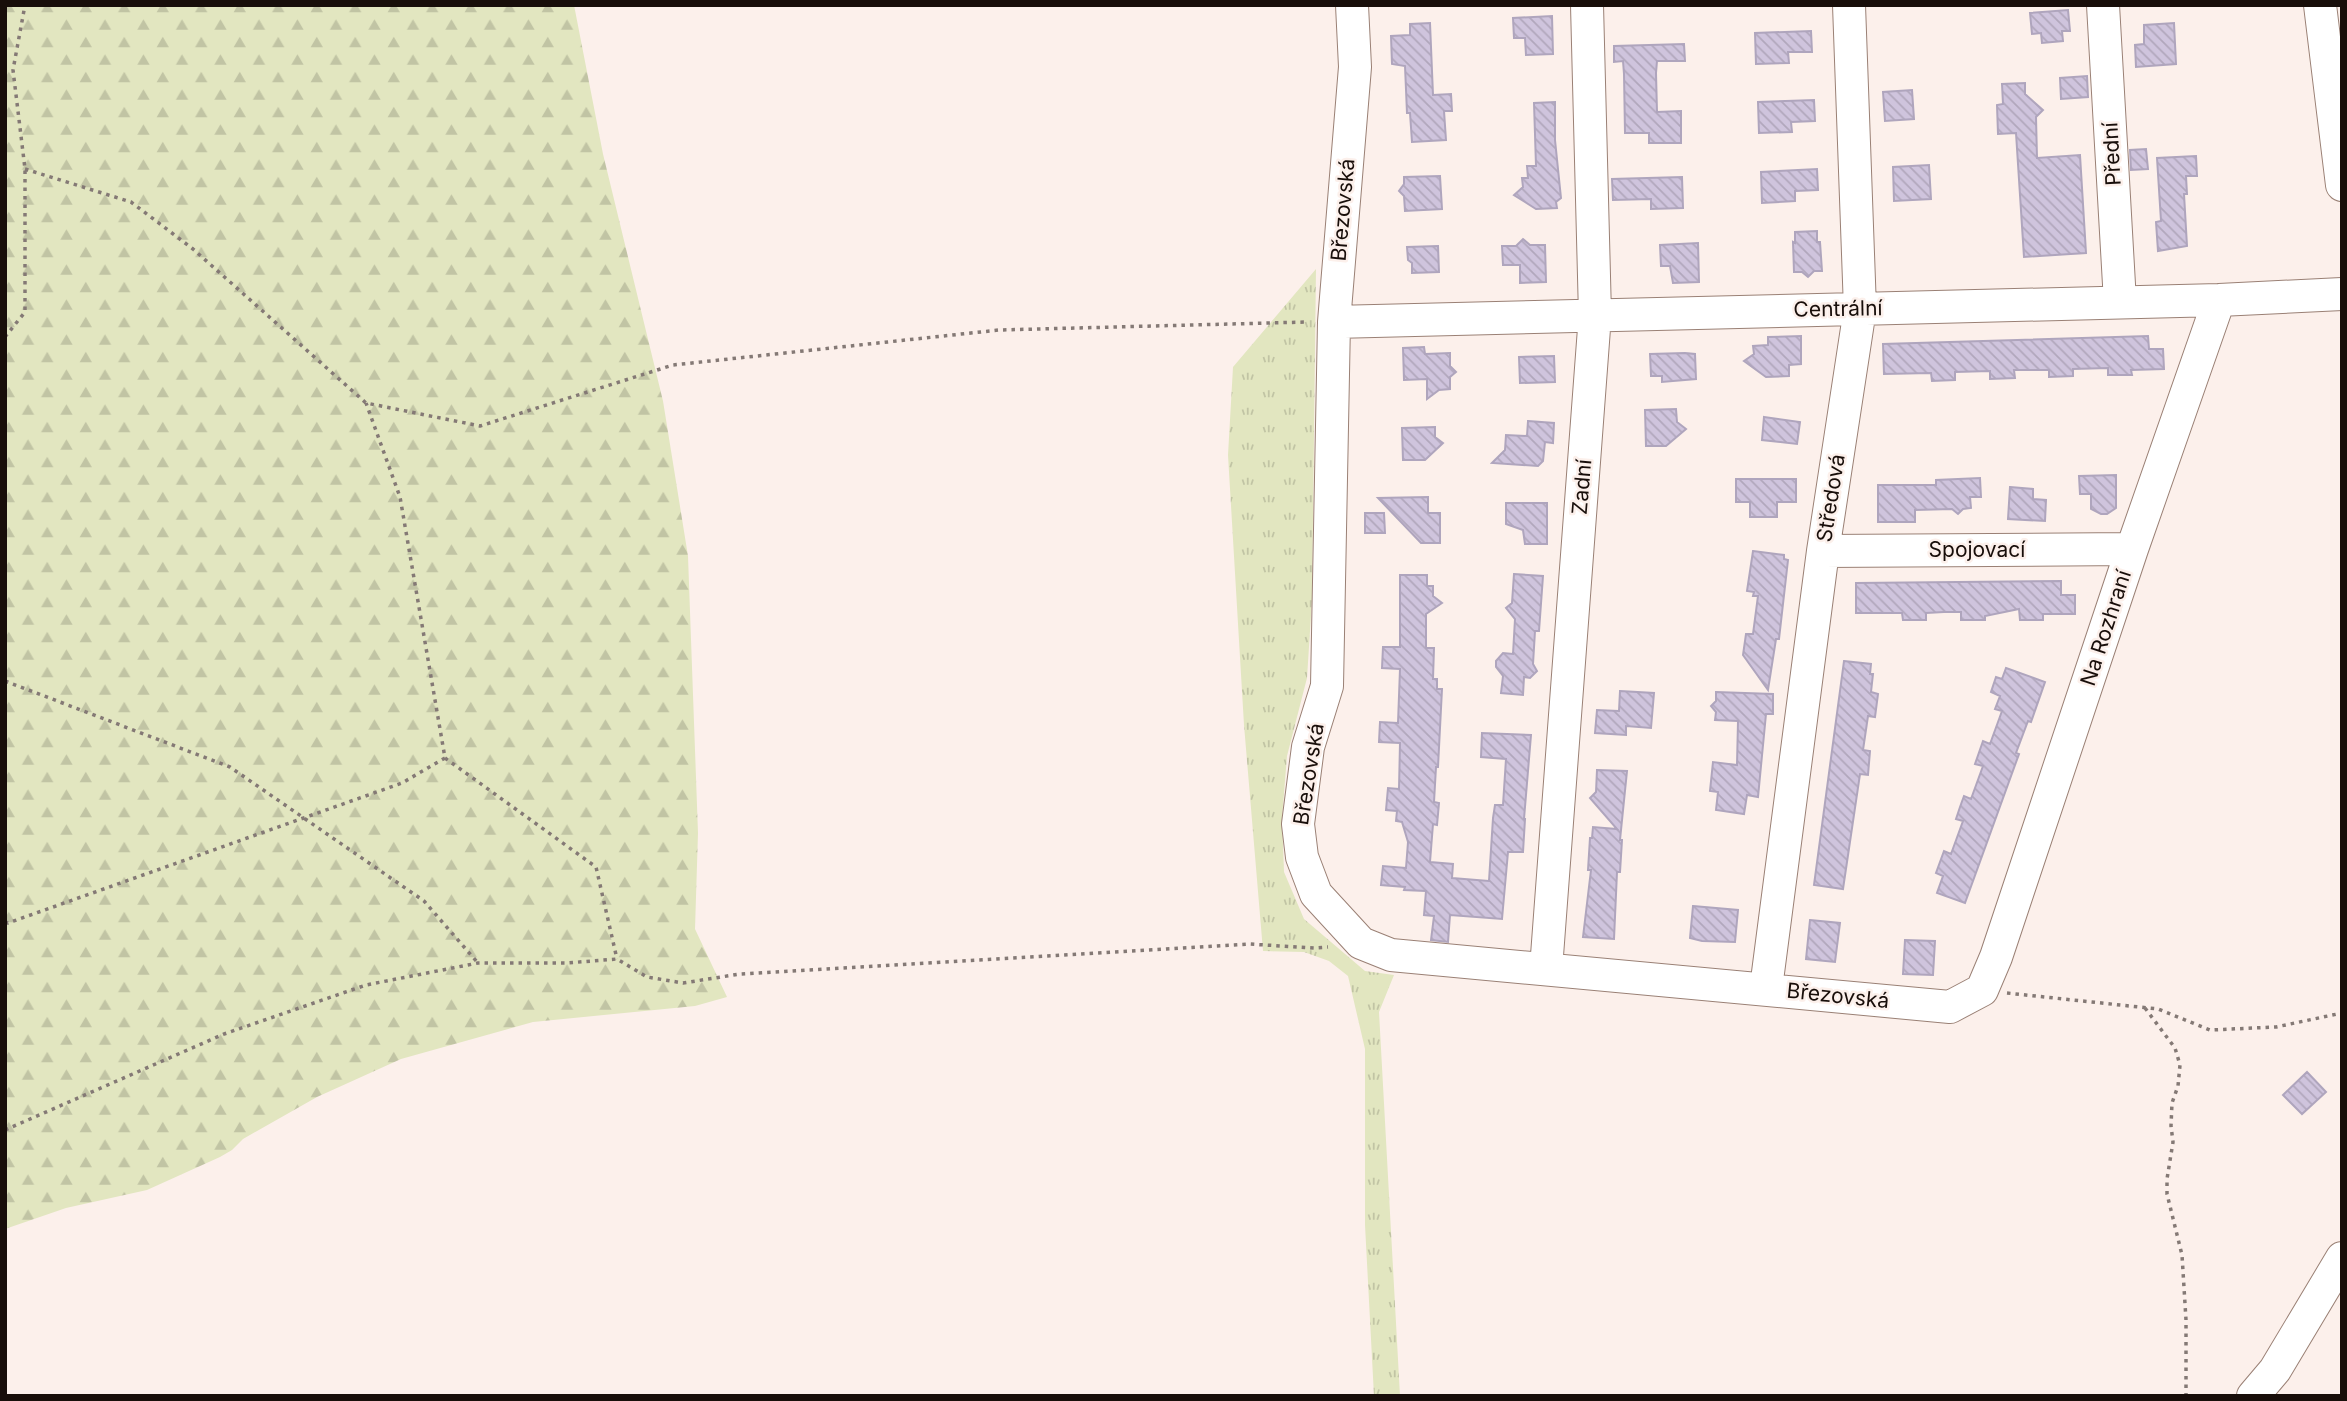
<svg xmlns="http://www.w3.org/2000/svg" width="2347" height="1401" font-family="Inter,sans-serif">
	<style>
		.grass { fill: url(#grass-tufts) }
		.forest { fill: url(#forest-firs) }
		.building { fill: url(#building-back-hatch); stroke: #afa5bd; stroke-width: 2 }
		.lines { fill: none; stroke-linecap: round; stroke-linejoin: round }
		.minor-casing { stroke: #9a8075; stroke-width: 34 }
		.path { stroke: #847975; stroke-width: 3.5; stroke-dasharray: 3.5 5; stroke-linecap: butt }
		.minor { stroke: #fff; stroke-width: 32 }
		.labels { text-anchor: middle; stroke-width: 5; stroke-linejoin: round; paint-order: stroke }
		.street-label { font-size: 21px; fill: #180e0a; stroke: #fcf0eb }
	</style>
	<defs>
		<pattern id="grass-tufts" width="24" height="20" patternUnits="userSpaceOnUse" patternTransform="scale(1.75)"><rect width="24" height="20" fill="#e2e6c0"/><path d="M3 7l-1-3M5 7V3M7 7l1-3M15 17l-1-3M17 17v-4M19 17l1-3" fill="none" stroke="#c1c4a4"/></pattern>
		<pattern id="forest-firs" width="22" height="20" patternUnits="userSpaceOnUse" patternTransform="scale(1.75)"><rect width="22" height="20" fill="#e2e6c0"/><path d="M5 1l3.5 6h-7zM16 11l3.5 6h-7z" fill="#c1c4a4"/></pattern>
		<pattern id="building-back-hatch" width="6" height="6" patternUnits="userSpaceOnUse" patternTransform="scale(1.75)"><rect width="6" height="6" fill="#cfc4dd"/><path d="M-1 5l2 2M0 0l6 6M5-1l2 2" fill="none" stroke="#b1a7bc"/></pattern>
	</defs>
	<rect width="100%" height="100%" fill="#fcf0eb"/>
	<path class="grass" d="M1316,269L1312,600L1307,678L1287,756L1282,818L1284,872L1304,919L1365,971L1394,975L1379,1012L1400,1396H1374L1365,1225V1049L1348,976L1329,961L1304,952L1263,951L1244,725L1228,455L1233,367Z"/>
	<path class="forest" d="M5,5H574L603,154L663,401L688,556L698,833L695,929L727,997L695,1006L533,1022L401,1059L317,1097L243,1139L232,1150L220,1157L147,1190L66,1208L5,1229Z"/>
	<path class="building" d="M2068,10L2070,31H2062L2063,41L2042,43L2041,33L2032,34L2030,13Z
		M1552,16L1553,54L1526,55L1525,38H1514L1513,18Z
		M1430,23L1433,95L1451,94L1452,111H1444L1446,140L1412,142L1410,113H1407L1405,66L1392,64L1391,36L1410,35V24Z
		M2174,23L2176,64L2136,67L2135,45L2144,44V25Z
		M1811,31L1812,52H1788L1789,63L1756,64L1755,33Z
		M1684,44L1685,61H1657L1656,73L1657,112L1681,111V143H1649V133H1625L1624,74L1623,61L1614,62V46Z
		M2087,76L2088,97L2061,99L2060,78Z
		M2025,83V94L2043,110L2036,117L2037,158L2080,155L2086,253L2024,257L2016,133L1998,134L1997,105L2003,104L2002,84Z
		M1912,90L1914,119L1885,121L1883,92Z
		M1814,100L1815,121L1791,122L1792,132L1759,133L1758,102Z
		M1555,102V140L1561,198L1556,202L1557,208L1536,209L1514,195L1523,187L1522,178H1528L1527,166H1536L1534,103Z
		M2146,149L2148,169L2131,170L2130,150Z
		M2196,156L2197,176H2186L2187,194H2184L2187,246L2158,251L2156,222L2161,221L2157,158Z
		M1929,165L1931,199L1894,201L1893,167Z
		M1817,169L1818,190L1795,191V201L1762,203L1761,172Z
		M1440,176L1442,209L1405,211L1404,196L1399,191L1404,184V177Z
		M1682,177L1683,208L1651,209V199L1613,200L1612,179Z
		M1817,231V242H1820L1822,271H1814L1808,277L1802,272H1794L1793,242L1795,243V232Z
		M1523,239L1530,245H1545L1546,282L1520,283V265H1503L1502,246H1516Z
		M1698,243L1699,282L1673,283L1670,266H1661L1660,245Z
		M1438,246L1439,272L1412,273V263L1408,260L1407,247Z
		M1801,336V364L1789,365V376L1766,377L1744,361L1754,354L1753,346L1768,345V337Z
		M2148,336L2149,349H2163L2164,369L2131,370L2132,375H2108V368L2073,369V376L2049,377V370H2014L2015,378L1990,379V371L1955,372V380L1932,381L1931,373L1884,374L1883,344Z
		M1424,347L1425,354L1450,353V366L1456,372L1450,377V389L1439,390L1427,399V379L1404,380L1403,348Z
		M1685,353L1695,354L1696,379L1662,382V376H1651L1650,354Z
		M1554,356L1555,382L1520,383L1519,357Z
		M1676,409L1677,422L1686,429L1666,446H1646L1645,410Z
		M1764,417L1800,422L1797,444L1762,440Z
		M1528,421L1554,423L1553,443L1545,442L1543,461L1538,466L1492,463L1505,450L1506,435L1527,436Z
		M1435,427V437L1443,443L1425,460H1403L1402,428Z
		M2116,475V508L2107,514H2101L2091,509V494H2080L2079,476Z
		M1980,478L1981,497H1970L1971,508L1963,509L1958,514L1952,509L1915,510V522H1878V485H1936V480Z
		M1736,479H1796V502H1777V517H1750V502H1736Z
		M2010,487L2033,489V499L2046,500L2045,521L2008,519Z
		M1428,497V513H1440V543H1421L1378,498Z
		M1506,503H1547V544H1525L1523,530L1506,524Z
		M1365,513H1384L1385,533H1365Z
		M1753,551L1784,555V559L1788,560L1779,639H1776L1768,690L1743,655L1746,634H1753L1758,596H1753L1754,592L1747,591Z
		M1514,574L1543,576L1539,631H1535L1533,664L1537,671L1530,678L1524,677L1523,695L1501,693L1503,676L1496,667V661L1503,653L1513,654L1515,619L1506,608L1512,603Z
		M1400,575H1427V586H1433V596L1442,603L1426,614V648H1434L1433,679H1437V689H1442L1438,767H1436L1434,802L1439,803L1437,825L1433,824L1430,862L1453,864L1452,878L1489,881L1493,818L1495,805H1503L1506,759L1481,757L1482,733L1531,735L1524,819H1525L1523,852H1508L1502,919L1450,915L1448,942L1431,940L1434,916L1424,915L1426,891L1404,890L1405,887L1381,885L1383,866L1406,868L1408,842L1402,822L1396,821L1397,811L1386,810L1388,788L1399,789L1400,743L1379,742L1380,722L1398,723L1400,669L1382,668L1383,647H1400Z
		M2061,581V595H2075V614H2043V620H2020L2019,609L1985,616V620H1961V612H1944L1926,613V620H1903L1902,613H1856V583Z
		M1844,661L1871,664L1870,674H1873L1871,692L1878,694L1875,717L1868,716L1863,750L1870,751L1868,775L1860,774L1843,889L1814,885Z
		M2006,668L2045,682L2031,722L2028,721L2016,753L2019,754L1965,903L1937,893L1943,876L1936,873L1944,851L1951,854L1963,821L1956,819L1960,807L1964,796L1971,799L1983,766L1975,764L1983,741L1990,744L2002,711L1995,709L2000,696L1991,692L1996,677L2002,679Z
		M1620,691L1654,693L1651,728L1626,726V735L1595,733L1597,710L1619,711Z
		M1716,692L1773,694V714H1766L1758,797L1747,795L1744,814L1716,810L1718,792L1710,791L1713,762L1737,765L1738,721L1715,720L1716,712L1711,706L1716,701Z
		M1597,770L1627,771L1620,840H1622L1620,872H1617L1614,939L1583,937L1591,870H1588L1590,838H1592L1593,827L1617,829L1590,798L1596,792Z
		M1693,906L1738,910L1735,942L1702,941L1690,938Z
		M1810,920L1840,923L1835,962L1806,959Z
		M1905,940L1935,941L1933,975L1903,974Z
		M2307,1072L2326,1092L2302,1114L2283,1095Z"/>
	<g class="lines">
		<defs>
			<path id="minor" d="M1352,5L1355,67L1334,322L1327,686L1308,747L1298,824L1302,857L1316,894L1361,943L1391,955L1950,1007L1982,990L1996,957L2132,549L2219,300
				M2103,5L2120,302
				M2320,5L2342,185
				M1334,322L2219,300L2342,294
				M1823,551L2132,549
				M1546,969L1595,315L1587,5
				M1766,988L1823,551L1860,309L1849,5
				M2253,1396L2275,1370L2342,1258"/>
		</defs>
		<use href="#minor" class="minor-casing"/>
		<path class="path" d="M25,169L131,202L193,249L366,403L480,426L673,365L999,330L1307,322
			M5,337L25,312V169L13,70L25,5
			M5,681L230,767L424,901L478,963
			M445,758L596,867L617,959
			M5,922L8,923L402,783L445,758L400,497L366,403
			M2007,993L2158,1009L2210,1030L2276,1027L2342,1013
			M2145,1008L2175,1048L2180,1065L2178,1086L2172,1103L2171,1126L2173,1142L2167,1179V1194L2182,1255L2186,1320V1396
			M5,1130L224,1034L366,985L478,963H567L617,959L647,977L683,983L740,974L1249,944L1314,948L1328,947"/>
		<use href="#minor" class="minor"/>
	</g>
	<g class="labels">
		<g class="street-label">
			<text transform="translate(2112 154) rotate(-93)" y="7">Přední</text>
			<text transform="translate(1343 210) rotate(-85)" y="7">Březovská</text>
			<text transform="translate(1838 309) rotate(-1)" y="7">Centrální</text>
			<text transform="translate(1582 487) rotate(-85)" y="7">Zadní</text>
			<text transform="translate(1831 498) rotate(-81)" y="7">Středová</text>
			<text x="1977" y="557">Spojovací</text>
			<text transform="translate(2106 628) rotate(-72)" y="7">Na Rozhraní</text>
			<text transform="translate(1309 774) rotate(-81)" y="7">Březovská</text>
			<text transform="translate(1838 996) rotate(6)" y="7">Březovská</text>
		</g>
	</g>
	<rect width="2347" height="1401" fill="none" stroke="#180e0a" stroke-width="14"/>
</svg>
